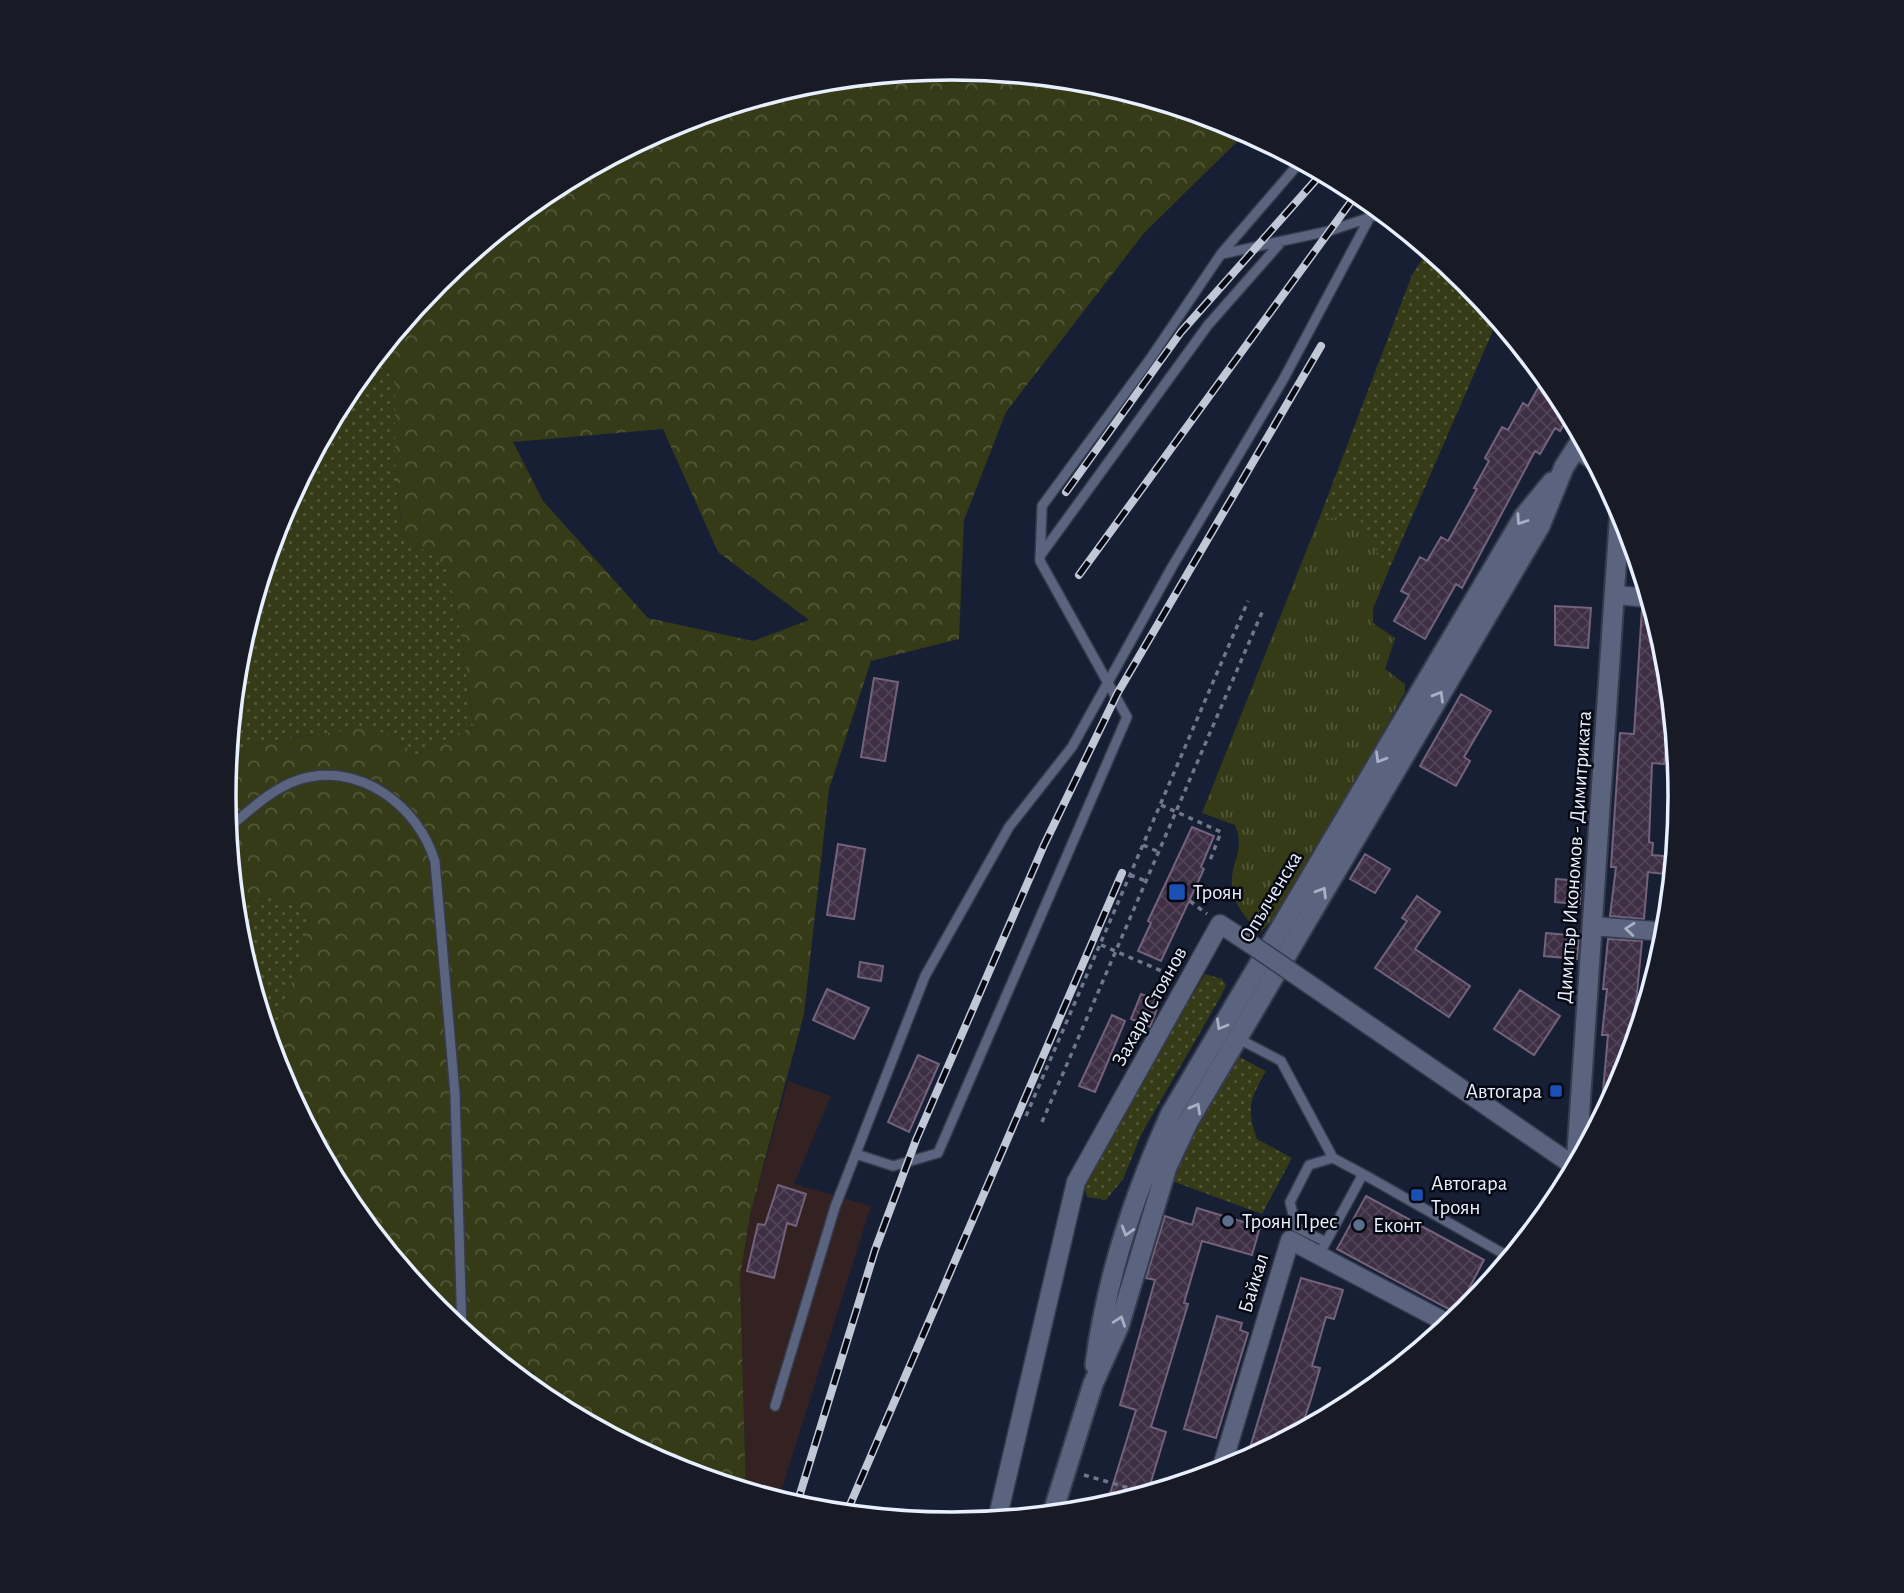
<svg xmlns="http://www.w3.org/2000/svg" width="1904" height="1593" font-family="'Alegreya Sans',sans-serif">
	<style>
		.industrial { fill: #342122 }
		.grass { fill: url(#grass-dots) }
		.forest { fill: url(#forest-crowns); fill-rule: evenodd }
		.park { fill: url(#park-tufts) }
		.building { fill: url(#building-cross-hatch); stroke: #73627b; stroke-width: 2 }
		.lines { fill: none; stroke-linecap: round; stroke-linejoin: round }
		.service-casing { stroke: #363b4d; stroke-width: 12 }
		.minor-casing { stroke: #363b4d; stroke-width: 21 }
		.tertiary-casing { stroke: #363b4d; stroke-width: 23 }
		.path { stroke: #70778a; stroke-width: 3.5; stroke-dasharray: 5 5; stroke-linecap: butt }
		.service { stroke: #5a647e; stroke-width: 9 }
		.minor { stroke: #5a647e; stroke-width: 18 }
		.tertiary { stroke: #5a647e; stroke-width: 19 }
		.rail-casing { stroke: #c0c7d7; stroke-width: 8 }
		.rail { stroke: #060912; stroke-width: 5; stroke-dasharray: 16; stroke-linecap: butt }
		.minor-bridge-casing { stroke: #363b4d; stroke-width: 21; stroke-linecap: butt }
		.minor-bridge { stroke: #5a647e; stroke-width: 18 }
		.oneway { stroke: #a8b0c4 }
		.transit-dot { fill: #1a4fb4; stroke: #060912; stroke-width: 2.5 }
		.service-dot { fill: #5c6f8a; stroke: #060912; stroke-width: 2.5 }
		.labels { text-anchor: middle; stroke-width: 5; stroke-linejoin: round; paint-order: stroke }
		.street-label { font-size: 21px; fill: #e8effe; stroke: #060912 }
		.poi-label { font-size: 21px; fill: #e8effe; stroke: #060912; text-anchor: start }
		.rim { fill: none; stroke: #e8effe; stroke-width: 3.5 }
	</style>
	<defs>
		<pattern id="grass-dots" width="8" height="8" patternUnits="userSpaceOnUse" patternTransform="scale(1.75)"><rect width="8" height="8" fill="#353b16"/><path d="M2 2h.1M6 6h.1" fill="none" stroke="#525839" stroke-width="1.8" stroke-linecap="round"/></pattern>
		<pattern id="forest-crowns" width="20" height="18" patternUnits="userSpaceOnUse" patternTransform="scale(1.75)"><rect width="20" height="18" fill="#353b16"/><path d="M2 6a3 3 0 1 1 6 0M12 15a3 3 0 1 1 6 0" fill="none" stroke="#525839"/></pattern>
		<pattern id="park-tufts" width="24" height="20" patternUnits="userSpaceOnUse" patternTransform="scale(1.75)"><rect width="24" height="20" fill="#353b16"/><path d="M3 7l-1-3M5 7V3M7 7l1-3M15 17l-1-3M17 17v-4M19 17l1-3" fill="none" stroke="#525839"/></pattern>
		<pattern id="building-cross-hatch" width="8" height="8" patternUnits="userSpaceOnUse" patternTransform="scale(1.75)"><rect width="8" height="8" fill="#3e2f45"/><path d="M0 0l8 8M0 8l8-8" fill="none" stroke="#514358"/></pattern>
	</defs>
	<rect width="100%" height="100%" fill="#171f34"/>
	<path class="industrial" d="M788,1081L831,1096L794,1184L871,1206L778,1501L746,1491L740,1277L750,1215Z"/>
	<path class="grass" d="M1428,250L1467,282L1498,319L1388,572L1378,555L1319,519L1412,275Z
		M380,351V365L395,380V457L402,535L446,565L461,634L473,726L416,755L393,736L312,735L249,745L226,771L238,654L279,517L347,392Z
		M273,896L311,914L272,1051L238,938L234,905Z
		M1205,974L1222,979L1226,985L1221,996L1142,1133L1123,1179L1106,1200L1087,1197L1083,1182L1108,1132Z
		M1236,1055L1266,1071C1250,1099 1246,1108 1257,1139L1292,1158L1262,1214L1172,1181L1195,1131Z"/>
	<path class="forest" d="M952,68L1094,82L1231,124L1247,132L1144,233L1006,412L964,520L959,639L871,661L829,789L804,1014L750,1215L740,1277L746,1491L673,1469L547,1402L536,1392L534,1372L513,1374L437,1311L346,1201L279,1075L272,1051L311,914L273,896L234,905L224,796L226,771L248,745L367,727L393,736L416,755L473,726L461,634L446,566L402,535L395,457V380L380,365V351L437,281L548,191L674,124L810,82ZM663,429L718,552L809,620L753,641L648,618L543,501L513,442Z"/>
	<path class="park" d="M1358,516L1388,572L1373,609V623L1395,638L1385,669L1405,684V692L1330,829L1278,914L1260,933C1247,920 1233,904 1232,885C1230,862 1246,851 1235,825L1202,813L1319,519Z"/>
	<path class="building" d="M1542,381L1557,391L1570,414L1560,431L1555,428L1540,454L1535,451L1462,588L1456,584L1425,639L1394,621L1409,595L1401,591L1420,557L1427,561L1441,537L1448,541L1477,489L1474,488L1489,461L1485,458L1502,427L1508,430L1523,403L1528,406Z
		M1555,606L1591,608L1588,648L1555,645Z
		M1642,609H1652L1666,654L1672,709L1664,764L1652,763L1649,842L1653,843L1652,855L1674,857L1672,875L1648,872L1644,919L1610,916L1616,867H1611L1620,733L1634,734Z
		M874,678L898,682L885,761L861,757Z
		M1461,694L1491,711L1464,757L1470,761L1456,786L1420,766Z
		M1192,827L1214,836L1201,867L1204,869L1161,961L1138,951L1151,923L1148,921Z
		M838,844L865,849L854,919L827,915Z
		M1365,854L1390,869L1375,893L1350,879Z
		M1556,879L1581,881L1580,904L1555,902Z
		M1417,896L1440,912L1415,949L1470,986L1449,1017L1375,968L1407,921L1402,918Z
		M1546,933L1579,936L1577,959L1544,956Z
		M1608,939L1642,941L1631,1054L1616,1092L1603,1091L1608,1035H1602L1607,989H1603Z
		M860,962L883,966L881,981L858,977Z
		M827,989L869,1008L854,1039L813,1020Z
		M1520,990L1560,1016L1534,1055L1494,1029Z
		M1141,994L1160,1001L1150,1027L1131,1019Z
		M1112,1015L1125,1021L1095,1092L1079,1086Z
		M918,1055L939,1064L909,1132L888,1122Z
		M778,1185L806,1194L796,1226L787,1223L774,1278L747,1271L758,1224L765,1225Z
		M1366,1196L1484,1260L1456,1313L1337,1249Z
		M1197,1208L1260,1227L1252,1255L1202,1241L1184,1303L1188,1304L1151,1427L1166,1432L1147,1495L1106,1507L1136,1410L1120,1405L1155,1280L1146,1278L1165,1216L1192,1225Z
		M1301,1278L1343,1290L1334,1319L1326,1317L1312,1366L1320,1368L1312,1396L1300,1432L1246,1461Z
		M1217,1316L1242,1323L1240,1330L1248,1333L1216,1438L1184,1429Z"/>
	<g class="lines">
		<defs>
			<path id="service" d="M1222,254L1329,231L1383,213
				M1040,556L1208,325L1282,241
				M227,829C248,812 271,789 298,780C358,760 419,806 435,862L455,1094L462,1332
				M1237,1038L1281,1061L1333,1158L1363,1174
				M856,1154L893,1166L938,1153L1127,717L1040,561L1042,506L1150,359L1221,254L1301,161
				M1326,1242L1296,1227L1290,1202L1309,1165L1333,1158
				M1319,1255L1363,1174L1511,1258
				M775,1406L835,1207L925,976L1009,827L1072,747L1172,567L1283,380L1370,217"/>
			<path id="minor" d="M1615,595L1649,598
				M1592,926L1667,932
				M1290,971L1574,1166L1555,1205
				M1220,1473L1290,1240L1451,1325
				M997,1520L1076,1182L1220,924L1255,947"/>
			<path id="tertiary" d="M1576,448L1594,460
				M1576,1167L1620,509
				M1095,1365C1106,1279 1135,1192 1171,1113L1524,516L1552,482
				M1052,1515L1093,1384L1119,1326L1167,1167L1188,1122L1540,526L1564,467L1582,439"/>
		</defs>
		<use href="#service" class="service-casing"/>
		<use href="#minor" class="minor-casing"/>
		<use href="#tertiary" class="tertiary-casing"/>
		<path class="path" d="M1161,805L1221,832L1209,863
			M1143,845L1159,852
			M1130,875L1146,881
			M1190,901L1207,914
			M1101,945L1171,975
			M1026,1116L1248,601
			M1042,1122L1263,610
			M1084,1475L1150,1494"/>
		<use href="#service" class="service"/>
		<use href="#minor" class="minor"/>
		<use href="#tertiary" class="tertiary"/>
		<defs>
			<path id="rail" d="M1066,492L1181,332L1322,173
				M1079,575L1358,192
				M796,1507L875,1250L916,1140L1044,845L1117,694L1321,346
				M846,1514L1122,873"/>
		</defs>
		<use href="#rail" class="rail-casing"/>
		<use href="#rail" class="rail"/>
		<defs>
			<path id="minor-bridge" d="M1255,947L1290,971"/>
		</defs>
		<use href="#minor-bridge" class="minor-bridge-casing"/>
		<use href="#minor-bridge" class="minor-bridge"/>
	</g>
	<defs><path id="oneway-chevron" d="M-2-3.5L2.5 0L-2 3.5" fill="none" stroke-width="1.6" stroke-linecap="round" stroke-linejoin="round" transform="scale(1.75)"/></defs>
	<g class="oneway">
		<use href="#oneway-chevron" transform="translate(1521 520) rotate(124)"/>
		<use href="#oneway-chevron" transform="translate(1439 696) rotate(-59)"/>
		<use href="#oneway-chevron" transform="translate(1380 758) rotate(121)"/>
		<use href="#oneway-chevron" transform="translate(1322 892) rotate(-59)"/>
		<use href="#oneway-chevron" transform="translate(1630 929) rotate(-175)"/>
		<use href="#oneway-chevron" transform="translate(1221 1025) rotate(120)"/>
		<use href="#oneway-chevron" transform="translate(1196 1108) rotate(-61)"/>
		<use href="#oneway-chevron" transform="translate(1127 1231) rotate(107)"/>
		<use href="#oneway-chevron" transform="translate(1120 1321) rotate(-71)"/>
	</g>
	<g class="transit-dot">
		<rect x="1168" y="883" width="18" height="18" rx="3.5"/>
		<rect x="1549" y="1084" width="14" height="14" rx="3.5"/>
		<rect x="1410" y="1188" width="14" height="14" rx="3.5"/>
	</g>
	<g class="service-dot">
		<circle cx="1228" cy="1221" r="7"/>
		<circle cx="1359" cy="1225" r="7"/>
	</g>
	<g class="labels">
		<g class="street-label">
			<text transform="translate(1574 857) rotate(-86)" y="7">Димитър Икономов - Димитриката</text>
			<text transform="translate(1270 897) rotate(-59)" y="7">Опълченска</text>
			<text transform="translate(1149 1006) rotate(-61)" y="7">Захари Стоянов</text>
			<text transform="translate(1253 1283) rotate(-73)" y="7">Байкал</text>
		</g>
		<g class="poi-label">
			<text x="1193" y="899">Троян</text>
			<text x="1542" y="1098" text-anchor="end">Автогара</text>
			<text x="1431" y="1190">Автогара<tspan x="1431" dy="24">Троян</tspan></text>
			<text x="1242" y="1228">Троян Прес</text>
			<text x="1373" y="1232">Еконт</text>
		</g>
	</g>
	<path d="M0 0H1904V1593H0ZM236 796a716 716 0 1 1 1432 0a716 716 0 1 1-1432 0Z" fill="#181b25" fill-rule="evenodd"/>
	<path class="rim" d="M236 796a716 716 0 1 1 1432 0a716 716 0 1 1-1432 0Z"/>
</svg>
